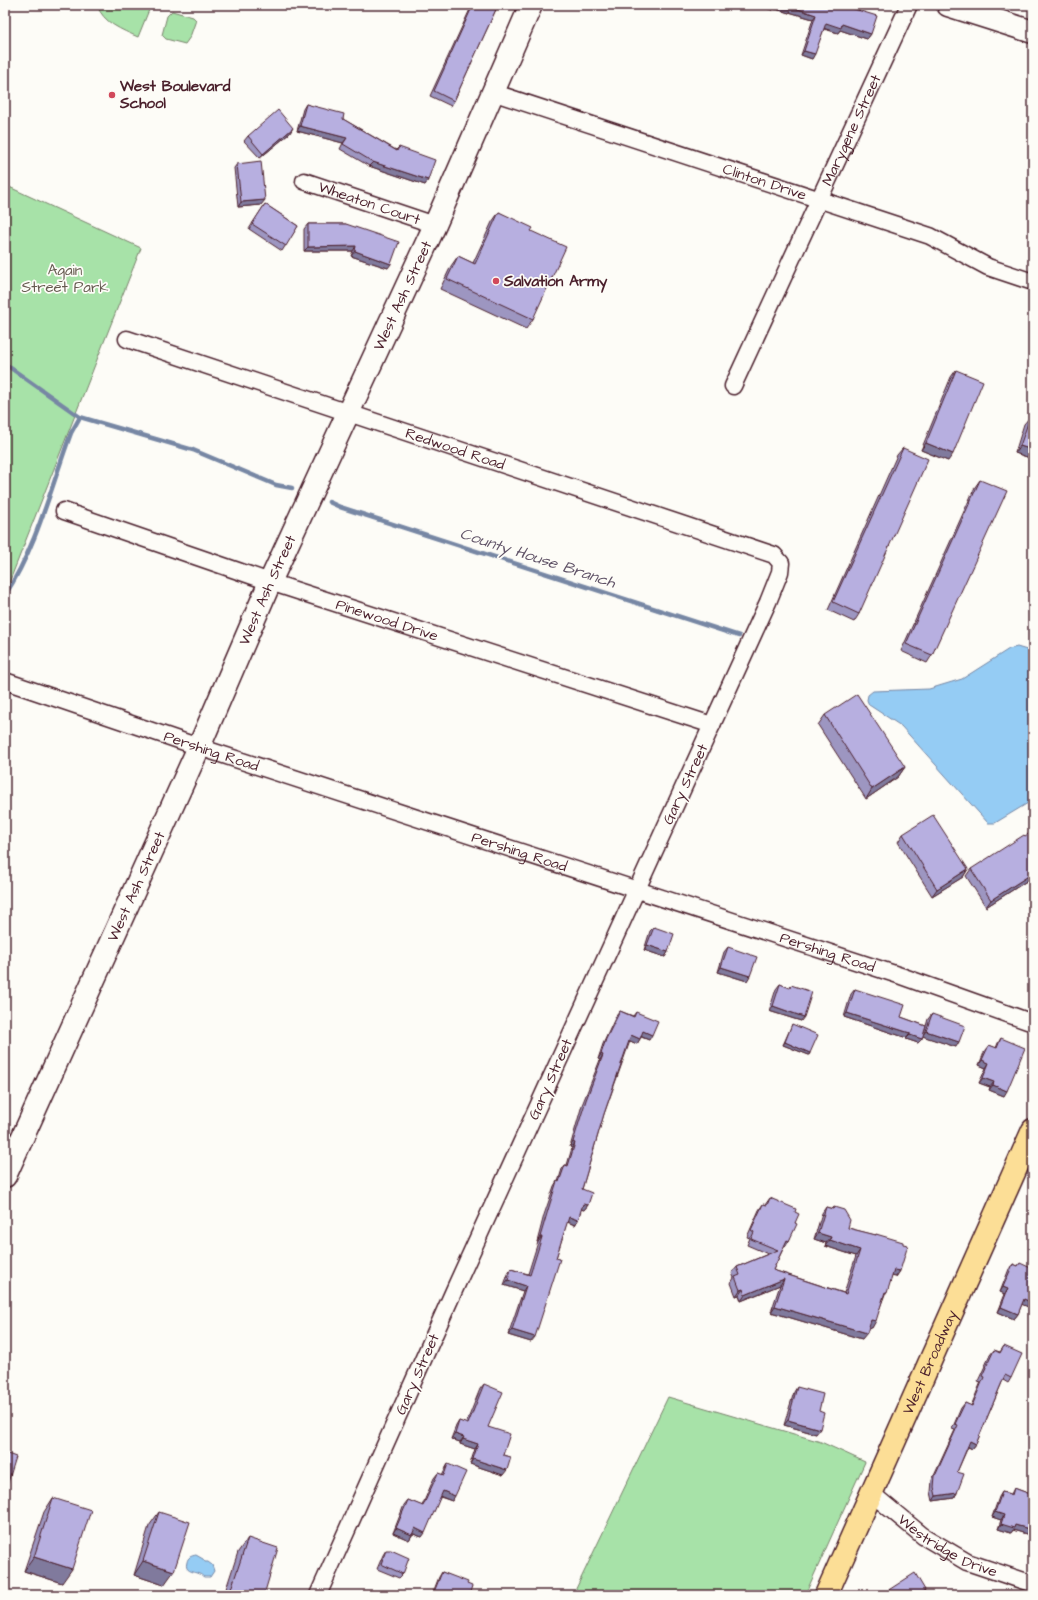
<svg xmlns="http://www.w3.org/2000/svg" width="1038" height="1600" font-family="'Architects Daughter',sans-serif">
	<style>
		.green { fill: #a7e2a8; stroke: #78806a }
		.water { fill: #95ccf4; stroke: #7787a4 }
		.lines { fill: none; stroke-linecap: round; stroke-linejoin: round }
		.stream { stroke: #7787a4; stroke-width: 4.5 }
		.street-casing { stroke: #4a1f2b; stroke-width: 19 }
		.secondary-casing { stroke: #4a1f2b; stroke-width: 25 }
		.primary-casing { stroke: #4a1f2b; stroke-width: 25 }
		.street { stroke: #fdfcf7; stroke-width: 16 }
		.secondary { stroke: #fdfcf7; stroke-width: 22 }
		.primary { stroke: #fcde96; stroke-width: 22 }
		.wall { fill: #9d96c1; stroke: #4a1f2b }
		.shaded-wall { fill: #807a9d; stroke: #4a1f2b }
		.building { fill: #b7afe0; stroke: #4a1f2b }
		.poi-dot { fill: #d1495b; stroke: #fdfcf7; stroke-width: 1.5 }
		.labels { text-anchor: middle; stroke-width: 3.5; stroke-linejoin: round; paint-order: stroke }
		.poi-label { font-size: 15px; font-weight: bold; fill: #4a1f2b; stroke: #fdfcf7; text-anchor: start }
		.street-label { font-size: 15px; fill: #4a1f2b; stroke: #fdfcf7 }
		.park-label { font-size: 15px; fill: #665a50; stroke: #fdfcf7 }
		.water-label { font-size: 16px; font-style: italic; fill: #605367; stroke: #fdfcf7 }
	</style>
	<rect width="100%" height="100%" fill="#fdfcf7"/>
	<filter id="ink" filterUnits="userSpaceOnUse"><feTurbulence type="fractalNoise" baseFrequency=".025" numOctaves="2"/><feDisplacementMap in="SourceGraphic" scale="8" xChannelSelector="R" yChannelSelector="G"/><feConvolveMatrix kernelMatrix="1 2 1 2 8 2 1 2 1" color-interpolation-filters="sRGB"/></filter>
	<g filter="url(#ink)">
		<path class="green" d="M97,5H151L138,37C122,30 103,23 97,5Z
			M172,11L193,17L196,20L190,37L185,44L166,39L162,35L167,16Z
			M5,185L141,248L5,593Z
			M668,1397L821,1442L865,1462L805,1595H573Z"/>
		<path class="water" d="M1017,647L1027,650L1033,659V800L995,823H988L901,726L869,705L867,700L868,695L873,691L929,689L962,679L1009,649Z
			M196,1555L203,1559L205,1562H208L212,1565L214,1571L210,1577H204C202,1576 201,1574 199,1574C193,1571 184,1572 187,1562C188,1557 191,1556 196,1555Z"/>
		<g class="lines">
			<path class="stream" d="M5,364L80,417
				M329,502L340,507L739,636
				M5,595C37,546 51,487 71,433L80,417L193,450L276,485L292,488"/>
			<defs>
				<g id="street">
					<path id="s1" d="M492,92L930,236L988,267L1033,282"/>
					<path id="s2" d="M304,181L435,225"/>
					<path id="s3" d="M127,339L774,555L781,563L780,572L768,602L456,1286L318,1595"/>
					<path id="s4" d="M733,386L909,5"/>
					<path id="s5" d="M64,511L270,582L712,725"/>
					<path id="s6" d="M5,681L199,747L901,976L1033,1023"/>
					<path id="s7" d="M871,1493L923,1536L967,1562L1033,1584"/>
				</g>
				<g id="secondary">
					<path d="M948,5L1033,32"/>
					<path id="s8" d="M5,1176L199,747L270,582L435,225L531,5"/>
				</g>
				<g id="primary">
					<path id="s9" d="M826,1595L1033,1130"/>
				</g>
			</defs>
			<use href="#street" class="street-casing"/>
			<use href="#secondary" class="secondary-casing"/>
			<use href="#primary" class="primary-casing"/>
			<use href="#street" class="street"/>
			<use href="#secondary" class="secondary"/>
			<use href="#primary" class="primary"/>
		</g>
		<path class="wall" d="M472,5H498L454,101L451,106L430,96Z
			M758,5H841L871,34L867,39L840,30L838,33L824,29L812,59L801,55L813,19L789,12V13L773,8L772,10Z
			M306,104L343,119L396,150L399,147L428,180L425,185L369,166L340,149L343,143L297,131L303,109Z
			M290,133L260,158L244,141L248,136Z
			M237,164L261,205L238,207L234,168Z
			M265,204L298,226L282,251L249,229Z
			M499,212L531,231L533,319L526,329L440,289L451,266L458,256L473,263L492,222Z
			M308,224H346L388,268L351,256L353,251H304V229Z
			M956,370L948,461L921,450L951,377Z
			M1030,417L1033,418V459L1015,453L1024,424Z
			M903,448L859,614L854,622L828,610L897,455Z
			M980,480L932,655L927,663L901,651L975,487Z
			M825,715L905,767L898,777L866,799L818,725Z
			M903,834L968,869L963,877L932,896L898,842Z
			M971,869L1033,877L986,907L966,876Z
			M654,927L668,952L665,957L644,950L650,931Z
			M728,947L747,981L718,972L724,952Z
			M780,984L789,988L791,985L801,1021L769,1011L776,989Z
			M855,989L901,1017L926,1026L928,1019L932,1014L956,1047L923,1036L918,1043L906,1039L907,1038L844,1017L851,994Z
			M620,1011L633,1016L636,1012L649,1040L641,1037L637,1044L630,1041L604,1114L582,1189L588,1205L584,1210L581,1209L578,1220L575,1225L567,1222L556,1258L531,1342L508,1335L523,1291L504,1285L508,1274L511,1269L528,1274L538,1242H537L544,1215L554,1186L557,1181L558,1182L562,1169L565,1165H567L572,1148L570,1147L582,1105L600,1060L598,1059L603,1044L616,1016Z
			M792,1024L810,1053L809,1055L783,1045L791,1027Z
			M1001,1038L1004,1096L989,1090L990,1087L979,1083L986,1068L979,1065L985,1050L989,1045L996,1048L998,1043Z
			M770,1198L795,1212V1223L789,1241L785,1247H784L773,1270L844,1293L856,1256L825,1246L826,1243L814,1239L822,1213L826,1207L833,1209L834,1207L848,1228L875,1235L876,1234L900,1271L896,1277L892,1276L872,1328L868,1327L862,1339L771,1312L780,1285L741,1301L739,1295L736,1296L731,1283L734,1278L732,1273L737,1267L768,1254L747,1245L750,1238L747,1237L759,1210L763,1204L765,1205Z
			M1020,1263L1033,1309L1022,1304L1018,1314L1014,1319L998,1312L1005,1294L1000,1292L1009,1269L1013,1264L1018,1266Z
			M1004,1346L1011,1378L1008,1383L1003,1380L976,1444L972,1449L968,1447L957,1472V1493L954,1498L933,1501L931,1492L932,1480L955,1430L952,1429L961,1408L965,1403L971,1406L981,1382L978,1381L990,1355L994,1350L1000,1352Z
			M484,1384L488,1427L503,1455V1475L470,1464L475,1449L460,1444V1442L451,1439L456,1426L459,1421L466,1424L480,1389Z
			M797,1387L819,1411L816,1434L784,1425L794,1392Z
			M448,1464L452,1501L440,1497L422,1537L413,1534L409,1540L393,1533L404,1505L408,1500L422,1506L434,1478L438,1473L442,1475L445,1469Z
			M1014,1488L1033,1495V1536L1013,1530L1011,1533L998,1529L1001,1520L992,1517L999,1497L1002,1492L1011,1494Z
			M53,1498L62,1583L24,1571L44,1512Z
			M159,1512L164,1585L134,1575L149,1526Z
			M248,1538L264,1595H224L238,1552Z
			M386,1550L403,1574L399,1578L377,1569L383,1555Z
			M442,1572L467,1584L469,1595H432L439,1577Z"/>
		<path class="shaded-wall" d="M758,5H780L792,7L816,15L813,19L789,12V13L773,8L772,10Z
			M826,23L842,24L871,34L867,39L840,30L838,33L823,28Z
			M804,51L815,54L812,59L801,55Z
			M300,126L347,138L343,143L297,131Z
			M293,128L290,133L260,158L263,154Z
			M373,162L428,180L425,185L369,166Z
			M265,200L261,205L238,207L241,202Z
			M356,246L353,251H304L308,247Z
			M355,251L391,264L388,268L351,256Z
			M926,443L953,454L948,461L921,450Z
			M1020,446L1033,450V459L1015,453Z
			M905,767L898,777L866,799L872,789Z
			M968,869L963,877L932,896L937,889Z
			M1033,873V877L986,907L991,900Z
			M647,945L668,952L665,957L644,950Z
			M721,967L750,976L747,981L718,972Z
			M773,1006L804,1017L801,1021L769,1011Z
			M847,1013L910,1033L907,1038L844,1017Z
			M643,1031L652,1035L649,1040L640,1036Z
			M926,1031L959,1042L956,1047L922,1036Z
			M631,1035L640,1039L637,1044L628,1040Z
			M910,1035L922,1039L918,1043L906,1039Z
			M785,1042L810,1053L809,1055L783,1045Z
			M601,1054L603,1055L600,1060L598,1059Z
			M982,1060L989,1063L986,1068L979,1065Z
			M983,1078L994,1082L990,1087L979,1083Z
			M993,1085L1007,1091L1004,1096L989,1090Z
			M573,1142L575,1143L572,1148L570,1147Z
			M583,1204L588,1205L584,1210L580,1209Z
			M569,1217L578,1220L575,1225L565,1221Z
			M818,1233L831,1237L826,1243L814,1239Z
			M540,1237H542L538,1242H537Z
			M787,1240L789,1241L785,1247L783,1246Z
			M830,1240L860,1250L856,1256L825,1246Z
			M894,1270L900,1271L896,1277L890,1276Z
			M784,1279L780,1285L741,1301L745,1295Z
			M508,1280L526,1286L523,1291L504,1285Z
			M1003,1287L1008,1289L1005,1294L1000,1292Z
			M743,1289L739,1295L736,1296L740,1290Z
			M1024,1299L1033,1303V1309L1021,1304Z
			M775,1306L867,1333L862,1339L771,1312Z
			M1001,1307L1018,1314L1014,1319L998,1312Z
			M871,1320L876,1321L872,1328L866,1326Z
			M512,1330L535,1337L531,1342L508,1335Z
			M788,1420L820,1429L816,1434L784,1425Z
			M455,1434L464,1437L460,1442L451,1439Z
			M463,1439L478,1444L475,1449L460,1444Z
			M970,1441L976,1444L972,1449L967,1446Z
			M473,1459L507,1470L503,1475L470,1464Z
			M443,1491L455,1496L452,1501L439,1496Z
			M957,1493L954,1498L933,1501L936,1496Z
			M995,1512L1004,1515L1001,1520L992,1517Z
			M1001,1524L1015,1525L1033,1530V1536L1013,1530L1011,1533L998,1529Z
			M396,1528L412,1535L409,1540L393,1533Z
			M415,1528L425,1533L422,1537L411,1533Z
			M34,1557L72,1569L62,1583L24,1571Z
			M143,1561L174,1571L164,1585L134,1575Z
			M925,1590L922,1595H918Z
			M434,1592L441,1595H432Z"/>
		<path class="building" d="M473,5H498L454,101L434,91Z
			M780,5H841L877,16L871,34L842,24L841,28L826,23L815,54L804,51L816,15L792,7V9Z
			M306,104L344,114L343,119L397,151L399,147L435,160L428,180L373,162L343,144L347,138L300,126Z
			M278,110L293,128L263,154L248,136Z
			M261,161L265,200L241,202L237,164Z
			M265,204L298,226L286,246L252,224Z
			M499,212L533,228L531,231L566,247L533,319L447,279L458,256L475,264Z
			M308,224H346L399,242L391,264L355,251L356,246L308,247Z
			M956,370L983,381L953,454L926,443Z
			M1030,417L1033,418V450L1020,446Z
			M903,448L928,459L859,614L833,602Z
			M980,480L1007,491L932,655L906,644Z
			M857,694L905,767L872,789L825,715Z
			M933,815L968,869L937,889L903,834Z
			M1033,831V873L991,900L971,869L1024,835L1025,836Z
			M654,927L674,934L668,952L647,945Z
			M728,947L757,957L750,976L721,967Z
			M780,984L790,988L791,985L812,992L804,1017L773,1006Z
			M855,989L905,1005L901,1017L926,1026L922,1039L910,1035V1033L847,1013Z
			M620,1011L634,1017L636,1012L658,1021L652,1035L643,1031L640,1039L631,1035L604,1114L582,1189L592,1193L588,1205L583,1204L578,1220L569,1217L556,1258L560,1259L535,1337L512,1330L526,1286L508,1280L511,1269L530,1275L542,1237H540L548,1210L557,1181L559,1182L565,1165L568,1166L575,1143L573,1142L586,1100L603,1055L601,1054L606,1039Z
			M932,1014L965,1026L959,1042L926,1031Z
			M792,1024L818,1035L810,1053L785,1042Z
			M1001,1038L1025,1048L1007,1091L993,1085L994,1082L983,1078L989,1063L982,1060L989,1045L997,1048Z
			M770,1198L796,1209L795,1212L799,1214L795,1223L797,1224L789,1241L787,1240L773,1270L846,1294L860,1250L830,1240L831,1237L818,1233L826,1207L833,1209L834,1207L844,1210L850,1220L848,1228L876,1235V1234L903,1242V1244L908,1245L900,1271L894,1270L887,1293L885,1292L876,1321L871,1320L867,1333L775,1306L784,1279L745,1295L743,1289L740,1290L735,1277L740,1275L737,1267L778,1250L751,1239L754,1232L751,1230L763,1204L767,1205Z
			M1020,1263L1033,1269V1303L1024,1299L1018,1314L1001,1307L1008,1289L1003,1287L1013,1264L1018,1266Z
			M1004,1346L1022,1354L1011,1378L1005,1375L976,1444L970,1441L957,1472L964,1474L957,1493L936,1496L934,1487L935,1476L958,1425L955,1424L965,1403L972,1406L984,1377L982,1376L994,1350L1000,1353Z
			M484,1384L503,1392L488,1427L510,1434L503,1455L511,1457L507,1470L473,1459L478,1444L463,1439L464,1437L455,1434L459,1421L468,1424Z
			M797,1387L823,1394L819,1411L824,1413L820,1429L788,1420Z
			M5,1453L16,1457L5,1492Z
			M448,1464L466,1472L455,1496L443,1491L425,1533L415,1528L412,1535L396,1528L408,1500L423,1506L438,1473L444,1475Z
			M1014,1488L1033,1495V1530L1015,1525L1014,1528L1001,1524L1004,1515L995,1512L1002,1492L1012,1495Z
			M53,1498L91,1510L72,1569L34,1557Z
			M159,1512L190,1522L174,1571L143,1561Z
			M248,1538L278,1548L264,1595H229Z
			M386,1550H391L409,1558L403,1574L381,1564Z
			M442,1572L468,1582L467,1584L472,1586L469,1595H441L434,1592Z
			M915,1573L925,1590L918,1595H886L884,1593Z
			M170,1593L177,1595H169Z"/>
	</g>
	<g class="poi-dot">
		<circle cx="112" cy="95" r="4"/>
		<circle cx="496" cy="281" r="4"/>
	</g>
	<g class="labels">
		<g class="poi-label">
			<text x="120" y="91">West Boulevard<tspan x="120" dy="17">School</tspan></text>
			<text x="504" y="286">Salvation Army</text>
		</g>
		<g class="street-label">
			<text dy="5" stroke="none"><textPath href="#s4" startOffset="282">Marygene Street</textPath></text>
			<text dy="5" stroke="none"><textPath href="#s1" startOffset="287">Clinton Drive</textPath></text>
			<text dy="5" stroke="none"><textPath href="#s2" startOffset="69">Wheaton Court</textPath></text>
			<text dy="5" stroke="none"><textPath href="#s8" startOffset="966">West Ash Street</textPath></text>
			<text dy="5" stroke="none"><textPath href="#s3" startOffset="346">Redwood Road</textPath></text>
			<text dy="5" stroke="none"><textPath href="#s8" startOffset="642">West Ash Street</textPath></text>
			<text dy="5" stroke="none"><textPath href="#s5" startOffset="341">Pinewood Drive</textPath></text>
			<text dy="5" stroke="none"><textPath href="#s6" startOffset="218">Pershing Road</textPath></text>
			<text transform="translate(685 784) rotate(-65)" y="5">Gary Street</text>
			<text dy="5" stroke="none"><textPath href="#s6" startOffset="542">Pershing Road</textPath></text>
			<text dy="5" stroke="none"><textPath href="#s8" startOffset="318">West Ash Street</textPath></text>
			<text dy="5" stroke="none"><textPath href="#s6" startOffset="866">Pershing Road</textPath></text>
			<text transform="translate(550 1079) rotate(-66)" y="5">Gary Street</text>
			<text dy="5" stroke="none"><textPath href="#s9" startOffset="255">West Broadway</textPath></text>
			<text transform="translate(417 1374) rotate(-66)" y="5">Gary Street</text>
			<text dy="5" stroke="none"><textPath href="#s7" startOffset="94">Westridge Drive</textPath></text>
		</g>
		<g class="park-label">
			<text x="65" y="275">Again<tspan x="65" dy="17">Street Park</tspan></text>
		</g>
		<g class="water-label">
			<text transform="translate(538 557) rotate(18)" y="6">County House Branch</text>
		</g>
	</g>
	<rect width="1038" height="1600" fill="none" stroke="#fdfcf7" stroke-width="20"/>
	<rect x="10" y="10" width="1018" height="1580" fill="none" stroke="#4a1f2b" stroke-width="1.5" filter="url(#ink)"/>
</svg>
